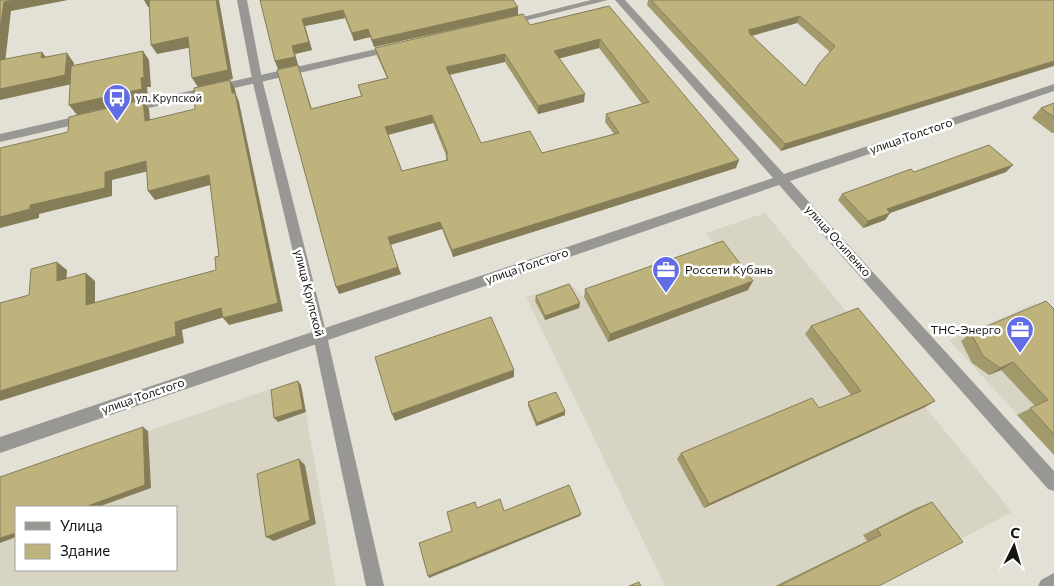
<svg xmlns="http://www.w3.org/2000/svg" width="1054" height="586" font-family="Commissioner,sans-serif">
	<style>
		.built { fill: #d8d4c3; fill-rule: evenodd }
		.lines { fill: none; stroke-linecap: round; stroke-linejoin: round }
		.service { fill: #989793; fill-rule: evenodd }
		.minor { fill: #989793; fill-rule: evenodd }
		.tertiary { fill: #989793; fill-rule: evenodd }
		.wall { fill: #a39a6c; fill-rule: evenodd }
		.shaded-wall { fill: #857d58 }
		.building { fill: #beb37d; stroke: #857d58; fill-rule: evenodd }
		.labels { text-anchor: middle; stroke-width: 5; stroke-linejoin: round; paint-order: stroke }
		.far-poi-label { font-size: 11px; fill: #151410; stroke: #fff; text-anchor: start }
		.street-label { font-size: 12px; fill: #151410; stroke: #fff }
		.poi-label { font-size: 12px; fill: #151410; stroke: #fff; text-anchor: start }
	</style>
	<rect width="100%" height="100%" fill="#e3e1d6"/>
	<path class="built" d="M765,213L1012,512L871,586H665L526,297L569,283L584,297L719,250L706,233Z
		M1036,303L1054,320V455L949,340Z
		M301,385L336,586H0V482L273,388L274,393ZM16,507H176V570H16Z"/>
	<g class="lines">
		<path class="service" d="M320,330L325,332L327,336L384,586H366L313,336L315,332Z
			M1054,573V586H1038L1041,580Z"/>
		<path class="minor" d="M237,0H247L262,79L325,328L773,178L615,0H625L784,174L1054,84V91L790,181L1054,471V491L1048,489L779,185L0,453V437L312,332L252,79Z"/>
		<path class="tertiary" d="M591,0H608L508,25L503,22Z
			M394,45L399,48L398,50L127,113L122,109L127,105Z
			M87,114L91,115V121L0,142V134Z"/>
	</g>
	<path class="wall" d="M260,0L518,7V15L374,47L370,37L354,41L345,18L305,26L312,50L295,54L298,65L278,69L275,61Z
		M648,0H1054L781,151L647,5ZM797,23L830,52L805,86L752,36Z
		M609,6L736,168L453,257L442,229L390,245L401,274L339,294L301,74L312,109L361,96L358,85L387,78L377,56L375,48L530,25ZM599,48L642,104L606,114L605,122L614,134L542,153L481,143L450,75L505,62L538,114L584,102L559,58ZM433,123L446,155V160L402,171L388,135Z
		M1054,103V133H1052L1032,118L1041,108Z
		M914,172H1006L890,213L885,220L863,228L838,200L842,194Z
		M585,289L748,290L608,342L584,297Z
		M536,296L580,303L579,308L545,320L535,301Z
		M1054,309V455L1017,415L1035,406L1001,370L989,375L972,363L961,341L971,333Z
		M811,326L935,401L925,407L704,508L677,459L681,453L819,408L851,395L805,334Z
		M528,402L565,415L536,426L528,406Z
		M932,502L879,586H775L867,541L863,535L916,508Z"/>
	<path class="shaded-wall" d="M14,0H68L11,11L5,63L0,62V29L4,2Z
		M144,0H151L154,5L148,7Z
		M216,0H219L233,79L198,87L192,78Z
		M518,7V15L374,47L372,40Z
		M343,10L345,18L305,26L312,50L295,54L298,65L278,69L275,61L302,19Z
		M800,16L797,23L750,36L748,30Z
		M368,29L370,37L354,41L352,33Z
		M188,37L193,47L157,54L151,45Z
		M600,39L599,48L554,60V51Z
		M143,51L149,60L151,87H147L148,98L77,115L69,105L141,78Z
		M42,52L49,61L41,58Z
		M67,53L74,63L72,84L0,100V89Z
		M505,54V62L447,75L446,67Z
		M1054,61V66L781,151L785,144Z
		M230,80L235,89L236,94L239,102L283,311L229,325L223,318L232,93Z
		M585,94L584,102L538,114V106Z
		M143,100L149,109L151,130L145,121Z
		M432,115L433,123L387,135L385,127Z
		M739,160L736,168L453,257L452,250Z
		M146,161L153,170L112,180V196L39,214V218L0,228V217L30,205L105,172Z
		M1013,165L1006,172L890,213L885,220L863,228L868,221L887,209Z
		M209,175L214,184L155,200L148,191Z
		M440,222L442,229L390,245L388,237Z
		M57,262L67,270L66,289L57,281Z
		M398,267L401,274L339,294L336,287Z
		M86,273L95,281V312L86,305Z
		M753,281L748,290L608,342L610,334Z
		M580,303L579,308L545,320V316Z
		M221,308L228,316L182,330L184,343L0,401V391L175,322Z
		M1013,362L1001,370L989,375L1000,368Z
		M514,370V377L395,421L392,414Z
		M298,381L301,385L306,412L278,422L274,418Z
		M935,401L925,407L704,508L709,504Z
		M565,411V415L536,426L537,423Z
		M143,427L148,431L151,488L98,507H85Z
		M299,459L305,465L316,524L274,541L266,537Z
		M581,514L580,516L429,578L428,576Z
		M16,533V537L0,543V538Z"/>
	<path class="building" d="M0,0H14L4,2L0,29Z
		M149,0H216L228,70L192,78L188,37L151,45Z
		M260,0H513L518,7L372,40L368,29L352,33L343,10L302,19L309,42L292,46L295,57L275,61Z
		M651,0H1054V61L785,144ZM800,16L835,46L819,64L805,86L749,33L751,32L748,30Z
		M609,6L739,160L452,250L440,222L388,237L398,267L336,287L277,70L298,65L311,109L362,96L358,85L388,78L375,48L523,14L530,25ZM600,39L649,102L606,114L619,133L542,153L530,131L481,143L446,67L505,54L538,106L585,94L554,51ZM432,115L448,154L446,155L448,160L402,171L385,127Z
		M143,51L144,77L141,78L142,89L69,105L71,66Z
		M42,52L41,58L67,53L65,75L0,89V60Z
		M230,80L232,93H235L278,303L223,318L221,308L175,322L176,336L0,391V303L29,295L31,269L57,262V281L86,273V305L216,270L215,257L219,256L209,175L148,191L146,161L105,172V188L30,205V209L0,217V148L68,132L69,117L143,100L145,121L195,109L194,88Z
		M1054,103V117L1041,108Z
		M989,145L1013,165L887,209L890,213L868,221L842,194L911,169L914,172Z
		M723,241L753,281L610,334L585,289Z
		M569,284L580,303L545,316L536,296Z
		M1046,301L1054,309V434L1030,408L1048,400L1013,362L1000,368L983,356L971,333Z
		M858,308L935,401L709,504L681,453L812,398L819,408L861,391L811,326Z
		M491,317L514,370L392,414L375,357Z
		M298,381L303,409L274,418L271,390Z
		M556,392L565,411L537,423L528,402Z
		M143,427L145,485L85,507H16V533L0,538V477Z
		M299,459L310,520L266,537L257,474Z
		M569,485L581,514L428,576L419,543L452,531L447,512L475,502L477,508L500,499L504,511Z
		M932,502L963,542L879,586H779L881,535L877,529Z
		M639,582L641,586H629Z"/>
	<defs>
		<symbol id="bus-pin" viewBox="-11 -11 22 30"><path d="M0 17L-7.5 6A9.5 9.5 0 1 1 7.5 6Z" fill="#626de5" stroke="#fff"/><path d="M-5-6H5V4H4V6H2V4H-2V6H-4V4H-5ZM-3.5-4V0h7V-4ZM-3.5 1.2v1.5H-2V1.2ZM2 1.2v1.5H3.5V1.2Z" fill="#fff"/></symbol>
		<symbol id="office-pin" viewBox="-11 -11 22 30"><path d="M0 17L-7.5 6A9.5 9.5 0 1 1 7.5 6Z" fill="#626de5" stroke="#fff"/><path d="M-6-3h4V-5.5h4V-3h4V5H-6ZM-1-4.5V-3h2v-1.5ZM-6 0V1H6V0Z" fill="#fff"/></symbol>
	</defs>
	<g fill-rule="evenodd">
		<use href="#bus-pin" x="101" y="82" width="32" height="43"/>
		<use href="#office-pin" x="650" y="254" width="32" height="43"/>
		<use href="#office-pin" x="1004" y="314" width="32" height="43"/>
	</g>
	<g class="labels">
		<g class="far-poi-label">
			<text x="136" y="102">ул. Крупской</text>
		</g>
		<g class="street-label">
			<text transform="translate(911 136) rotate(-19)" y="4">улица Толстого</text>
			<text transform="translate(838 241) rotate(48)" y="4">улица Осипенко</text>
			<text transform="translate(527 266) rotate(-19)" y="4">улица Толстого</text>
			<text transform="translate(309 293) rotate(76)" y="4">улица Крупской</text>
			<text transform="translate(143 396) rotate(-19)" y="4">улица Толстого</text>
		</g>
		<g class="poi-label">
			<text x="685" y="274">Россети Кубань</text>
			<text x="1001" y="334" text-anchor="end">ТНС-Энерго</text>
		</g>
	</g>
	<rect x="15" y="506" width="162" height="65" fill="#ffffff" stroke="#a1a19f"/>
	<rect x="25" y="522" width="25" height="8" fill="#989793" stroke="#a1a19f"/>
	<text x="60" y="531" font-size="15" fill="#151410">Улица</text>
	<rect x="25" y="544" width="25" height="15" fill="#beb37d" stroke="#a1a19f"/>
	<text x="60" y="556" font-size="15" fill="#151410">Здание</text>
	<g transform="translate(1014 546) rotate(5)" stroke="#ffffff" stroke-width="4" paint-order="stroke">
	<path d="M0-4L9 19L0 12L-9 19Z" fill="#151410"/>
	<text y="-8" font-size="14" font-weight="bold" text-anchor="middle" fill="#151410">С</text>
	</g>
</svg>
